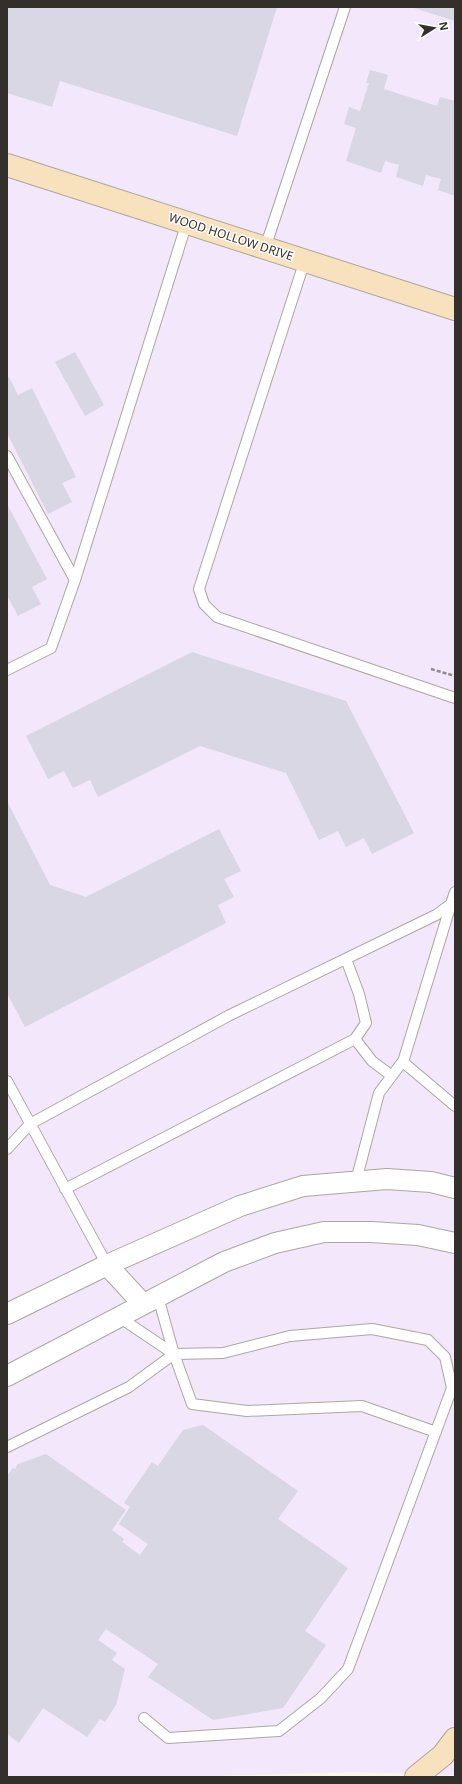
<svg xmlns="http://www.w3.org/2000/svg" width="462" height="1784" font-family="'Noto Sans',sans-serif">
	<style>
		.commercial { fill: #f2e7fb }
		.building { fill: #d8d7e3 }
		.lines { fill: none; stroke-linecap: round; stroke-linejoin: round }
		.lane-casing { stroke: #ada79c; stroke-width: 12 }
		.street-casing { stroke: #ada79c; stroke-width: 22 }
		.secondary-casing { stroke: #ada79c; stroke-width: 24 }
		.path { stroke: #918c85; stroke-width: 2.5; stroke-dasharray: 4 2; stroke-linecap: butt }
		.lane { stroke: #fff; stroke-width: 10 }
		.street { stroke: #fff; stroke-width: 20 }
		.secondary { stroke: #f8e2bd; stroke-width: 22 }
		.labels { text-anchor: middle; stroke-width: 3; stroke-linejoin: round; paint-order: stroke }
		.street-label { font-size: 12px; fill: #33302c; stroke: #fff }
	</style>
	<rect width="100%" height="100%" fill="#fbf5e9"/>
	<path class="commercial" d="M7,7H455V1775L354,1772L178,1777H7Z"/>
	<path class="building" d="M7,7H277L237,136L60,81L52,107L7,93Z
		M411,7H455V21Z
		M370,70L388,75L384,89L437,106L440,97L455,101V196L438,190L441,179L426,175L423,186L396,177L399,165L385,161L381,173L346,161L356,128L344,124L349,107L360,111L369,83H366Z
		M75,352L104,405L85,416L55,362Z
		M9,377L18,395L32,388L76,477L62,483L72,502L48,514L7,433V378Z
		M7,504L47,579L32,587L41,604L18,616L7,595Z
		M192,652L346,701L414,833L372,854L364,838L346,847L338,831L319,840L286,773L200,746L98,797L90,780L73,788L64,771L48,779L26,736Z
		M7,801L50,885L86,897L219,829L241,871L224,879L234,897L218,905L226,923L25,1027L7,993Z
		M203,1425L298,1491L278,1519L348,1568L305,1631L326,1645L283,1708L213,1720L148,1677L158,1664L106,1629L98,1640L117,1653L112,1660L125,1669L116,1705L105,1722L100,1719L87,1737L43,1708L19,1743L7,1734V1476L13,1468L15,1469L18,1464L46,1454L126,1510L112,1530L124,1539L122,1542L140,1555L148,1544L119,1524L130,1507L124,1503L152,1462L158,1466L183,1430Z"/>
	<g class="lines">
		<defs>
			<path id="lane" d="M265,248L345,7
				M305,260L199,589L204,604L217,617L455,698
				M7,456L75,580
				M7,670L51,648L75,580L187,222
				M451,904L403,1062L455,1106
				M355,1039L372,1061L392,1076
				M7,1081L107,1265
				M7,1149L30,1124L228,1016L436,915L451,904L455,892
				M356,1181L379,1093L403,1061
				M65,1189L355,1039L366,1023L359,994L346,959
				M119,1317L174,1354L158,1297
				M174,1354L192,1404L247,1411L362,1406L436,1432
				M7,1447L129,1387L174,1354L223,1353L290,1336L372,1329L428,1340L445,1357L452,1388L348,1669L321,1698L279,1731L168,1738L144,1718"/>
			<path id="street" d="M107,1265L143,1304
				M7,1314L107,1265L240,1206L303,1186L387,1179L431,1182L455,1188
				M7,1376L224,1262L275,1243L324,1232H371L418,1235L455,1243"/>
			<path id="secondary" d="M7,165L455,309
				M416,1777L443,1755L455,1739"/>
		</defs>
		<use href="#lane" class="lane-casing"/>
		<use href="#street" class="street-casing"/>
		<use href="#secondary" class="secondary-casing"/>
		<path class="path" d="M431,669L455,676"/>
		<use href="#lane" class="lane"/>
		<use href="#street" class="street"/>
		<use href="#secondary" class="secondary"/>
	</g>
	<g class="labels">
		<g class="street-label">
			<text transform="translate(231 237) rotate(18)" y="4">WOOD HOLLOW DRIVE</text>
		</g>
	</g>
	<rect width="462" height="1784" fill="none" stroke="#33302c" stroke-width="16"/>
	<g transform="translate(434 28) rotate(79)" stroke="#ffffff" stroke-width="3" paint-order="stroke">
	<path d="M0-3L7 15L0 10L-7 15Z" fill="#33302c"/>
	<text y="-6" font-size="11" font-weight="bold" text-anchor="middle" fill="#33302c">N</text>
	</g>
</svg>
